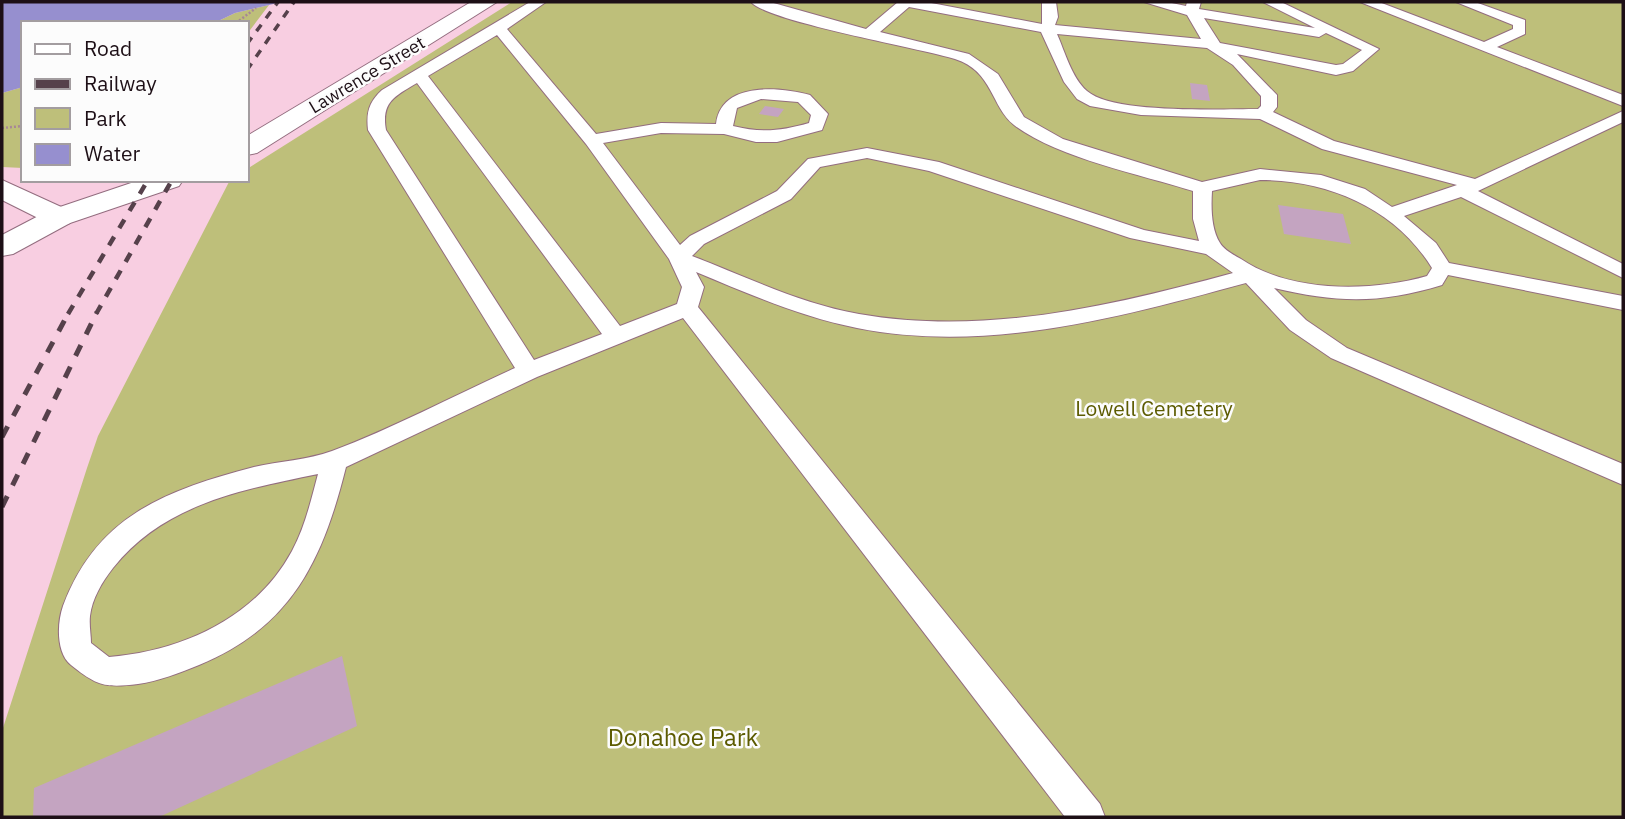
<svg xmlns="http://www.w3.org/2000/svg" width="1625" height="819" font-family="'IBM Plex Sans',sans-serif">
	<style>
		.green { fill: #bebf7a }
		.water { fill: #968fcf }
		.building { fill: #c4a4c1 }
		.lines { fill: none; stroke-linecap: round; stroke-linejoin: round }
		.lane-casing { stroke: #936d7f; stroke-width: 2 }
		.street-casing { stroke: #936d7f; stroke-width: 2 }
		.secondary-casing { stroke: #936d7f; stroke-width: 2 }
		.path { stroke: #a78796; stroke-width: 2.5; stroke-dasharray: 2 2; stroke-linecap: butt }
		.lane { fill: #fff; fill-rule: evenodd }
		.street { fill: #fff; fill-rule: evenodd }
		.secondary { fill: #fff; fill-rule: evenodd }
		.rail-far2 { stroke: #56414b; stroke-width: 3.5; stroke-dasharray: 8 8; stroke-linecap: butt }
		.rail-far1 { stroke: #56414b; stroke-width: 4.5; stroke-dasharray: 10 10; stroke-linecap: butt }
		.rail { stroke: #56414b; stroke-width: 5; stroke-dasharray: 12 12; stroke-linecap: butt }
		.labels { text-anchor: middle; stroke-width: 5; stroke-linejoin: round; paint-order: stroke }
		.far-street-label { font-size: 18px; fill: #1d0f16; stroke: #fcfcfc }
		.park-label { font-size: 21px; fill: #5c5b01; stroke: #fcfcfc }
		.near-park-label { font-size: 24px; fill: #5c5b01; stroke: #fcfcfc }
	</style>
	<rect width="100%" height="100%" fill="#f8cee1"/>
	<path class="green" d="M512,2H1623V817H2V731L87,468L98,436L230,180H247V169Z
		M269,5L247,34V23H214L235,13Z
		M23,87V168L2,167V93Z"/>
	<path class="water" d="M2,2H282L235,13L214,23H23V87L2,93Z"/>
	<path class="building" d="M1190,83L1207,85L1210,101L1192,99Z
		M765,106L784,109L778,117L759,114Z
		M1278,205L1343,214L1351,244L1284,234Z
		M342,656L357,726L159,817H33L34,788Z"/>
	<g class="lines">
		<defs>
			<path id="lane" d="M530,2H546L507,29L596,134L661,123L716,124C721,81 779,87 810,95L828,114L822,130L777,142H756L724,134L661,133L603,143L680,245L690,236L777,191L808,159L867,148L939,162L1144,230L1199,241L1193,219V191C1139,174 1058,158 1014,125C991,107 993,71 955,59C919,48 769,22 751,2H770L866,29L898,2H926L1042,24V2H1056L1058,17L1055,25L1201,39L1187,15L1144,2H1167L1186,6L1187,2H1201L1199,9L1315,28L1263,2H1281L1379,49L1353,71L1336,75L1237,54L1277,95V107L1273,112L1334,141L1475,179L1623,111V122L1478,191L1623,264V278L1461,197L1404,216L1436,243L1449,263L1623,296V310L1448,275L1442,285C1380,304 1337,303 1274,288L1306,320L1347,348L1623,464V485L1331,358L1290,330L1246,283C1121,317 987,354 857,328C801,317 749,294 696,272L704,287L698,307L1100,804L1105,817H1065L683,318L537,377L346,467C323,559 292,627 199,665C179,673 159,681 138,684C105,688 97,686 71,665C56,653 57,623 63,606C97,515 167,490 254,467C279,461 308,460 332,451C394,428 455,395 515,368L368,130C366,112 369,102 382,90ZM909,7L1041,32L1064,82L1077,99L1090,106L1141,115L1260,119L1322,149L1457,185L1392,207L1365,189L1321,175L1260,169L1202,182L1063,139L1024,117L998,74L969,54L880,32ZM1204,18L1319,37L1326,33L1362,50L1343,64L1336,65L1220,43ZM1057,34L1207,48L1233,65L1261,96V106L1258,109C1222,109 1113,114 1087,91C1072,78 1065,52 1057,34ZM497,35L586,144L669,259L682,287L677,304L620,326L428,76ZM417,83L602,334L534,360L386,130C381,102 395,96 417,83ZM761,99L798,102L811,115L809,123C781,131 761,133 733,126L737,108ZM867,158L929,171L1130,238L1206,254L1233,273C1112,306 985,336 859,314C801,304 747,277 692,256L704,244L791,199L820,167ZM1260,180C1328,180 1395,208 1432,268L1427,276C1371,292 1291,293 1241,259C1234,255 1224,250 1220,243C1211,229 1211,207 1212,191ZM318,474C311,500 305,527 292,551C256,618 182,651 109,657L91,643C91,635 89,625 90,616C92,599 102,582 113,568C164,504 241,490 318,474Z
				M1360,2H1379L1484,42L1513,29V25L1456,2H1475L1525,20V34L1497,47L1623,95V106Z"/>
			<path id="street" d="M2,180L70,211L74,217L70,223L59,226L48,223L2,200Z"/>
			<path id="secondary" d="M471,2H497L257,153L247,155V136Z
				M140,180H183L179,186L70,223L13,254L2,256V235L48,211Z"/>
		</defs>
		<use href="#lane" class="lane-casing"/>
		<use href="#street" class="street-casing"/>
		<use href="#secondary" class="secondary-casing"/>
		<path class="path" d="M236,23L256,8
			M2,128L23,126"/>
		<use href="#lane" class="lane"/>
		<use href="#street" class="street"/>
		<use href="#secondary" class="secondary"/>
		<path class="rail-far2" d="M247,44L278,2
			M247,70L294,2"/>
		<path class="rail-far1" d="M68,314L148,180
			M96,314L172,180"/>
		<path class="rail" d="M2,437L69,312
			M2,507L97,312"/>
	</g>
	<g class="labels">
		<g class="far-street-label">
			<text transform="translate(367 75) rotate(-31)" y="6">Lawrence Street</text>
		</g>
		<g class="park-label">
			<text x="1154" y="416">Lowell Cemetery</text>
		</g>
		<g class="near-park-label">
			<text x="683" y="746">Donahoe Park</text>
		</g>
	</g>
	<rect width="1625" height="819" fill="none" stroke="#1d0f16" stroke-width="7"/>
	<rect x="21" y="21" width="228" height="161" fill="#fcfcfc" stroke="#a39da0" stroke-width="2"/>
	<rect x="35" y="44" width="35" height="10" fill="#ffffff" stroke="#a39da0" stroke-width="2"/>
	<text x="84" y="56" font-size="21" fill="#1d0f16">Road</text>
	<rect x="35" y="79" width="35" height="10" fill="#56414b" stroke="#a39da0" stroke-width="2"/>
	<text x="84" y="91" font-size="21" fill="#1d0f16">Railway</text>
	<rect x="35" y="108" width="35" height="21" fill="#bebf7a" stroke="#a39da0" stroke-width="2"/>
	<text x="84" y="126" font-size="21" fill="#1d0f16">Park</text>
	<rect x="35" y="144" width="35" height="21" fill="#968fcf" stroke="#a39da0" stroke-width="2"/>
	<text x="84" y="161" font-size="21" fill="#1d0f16">Water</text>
</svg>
